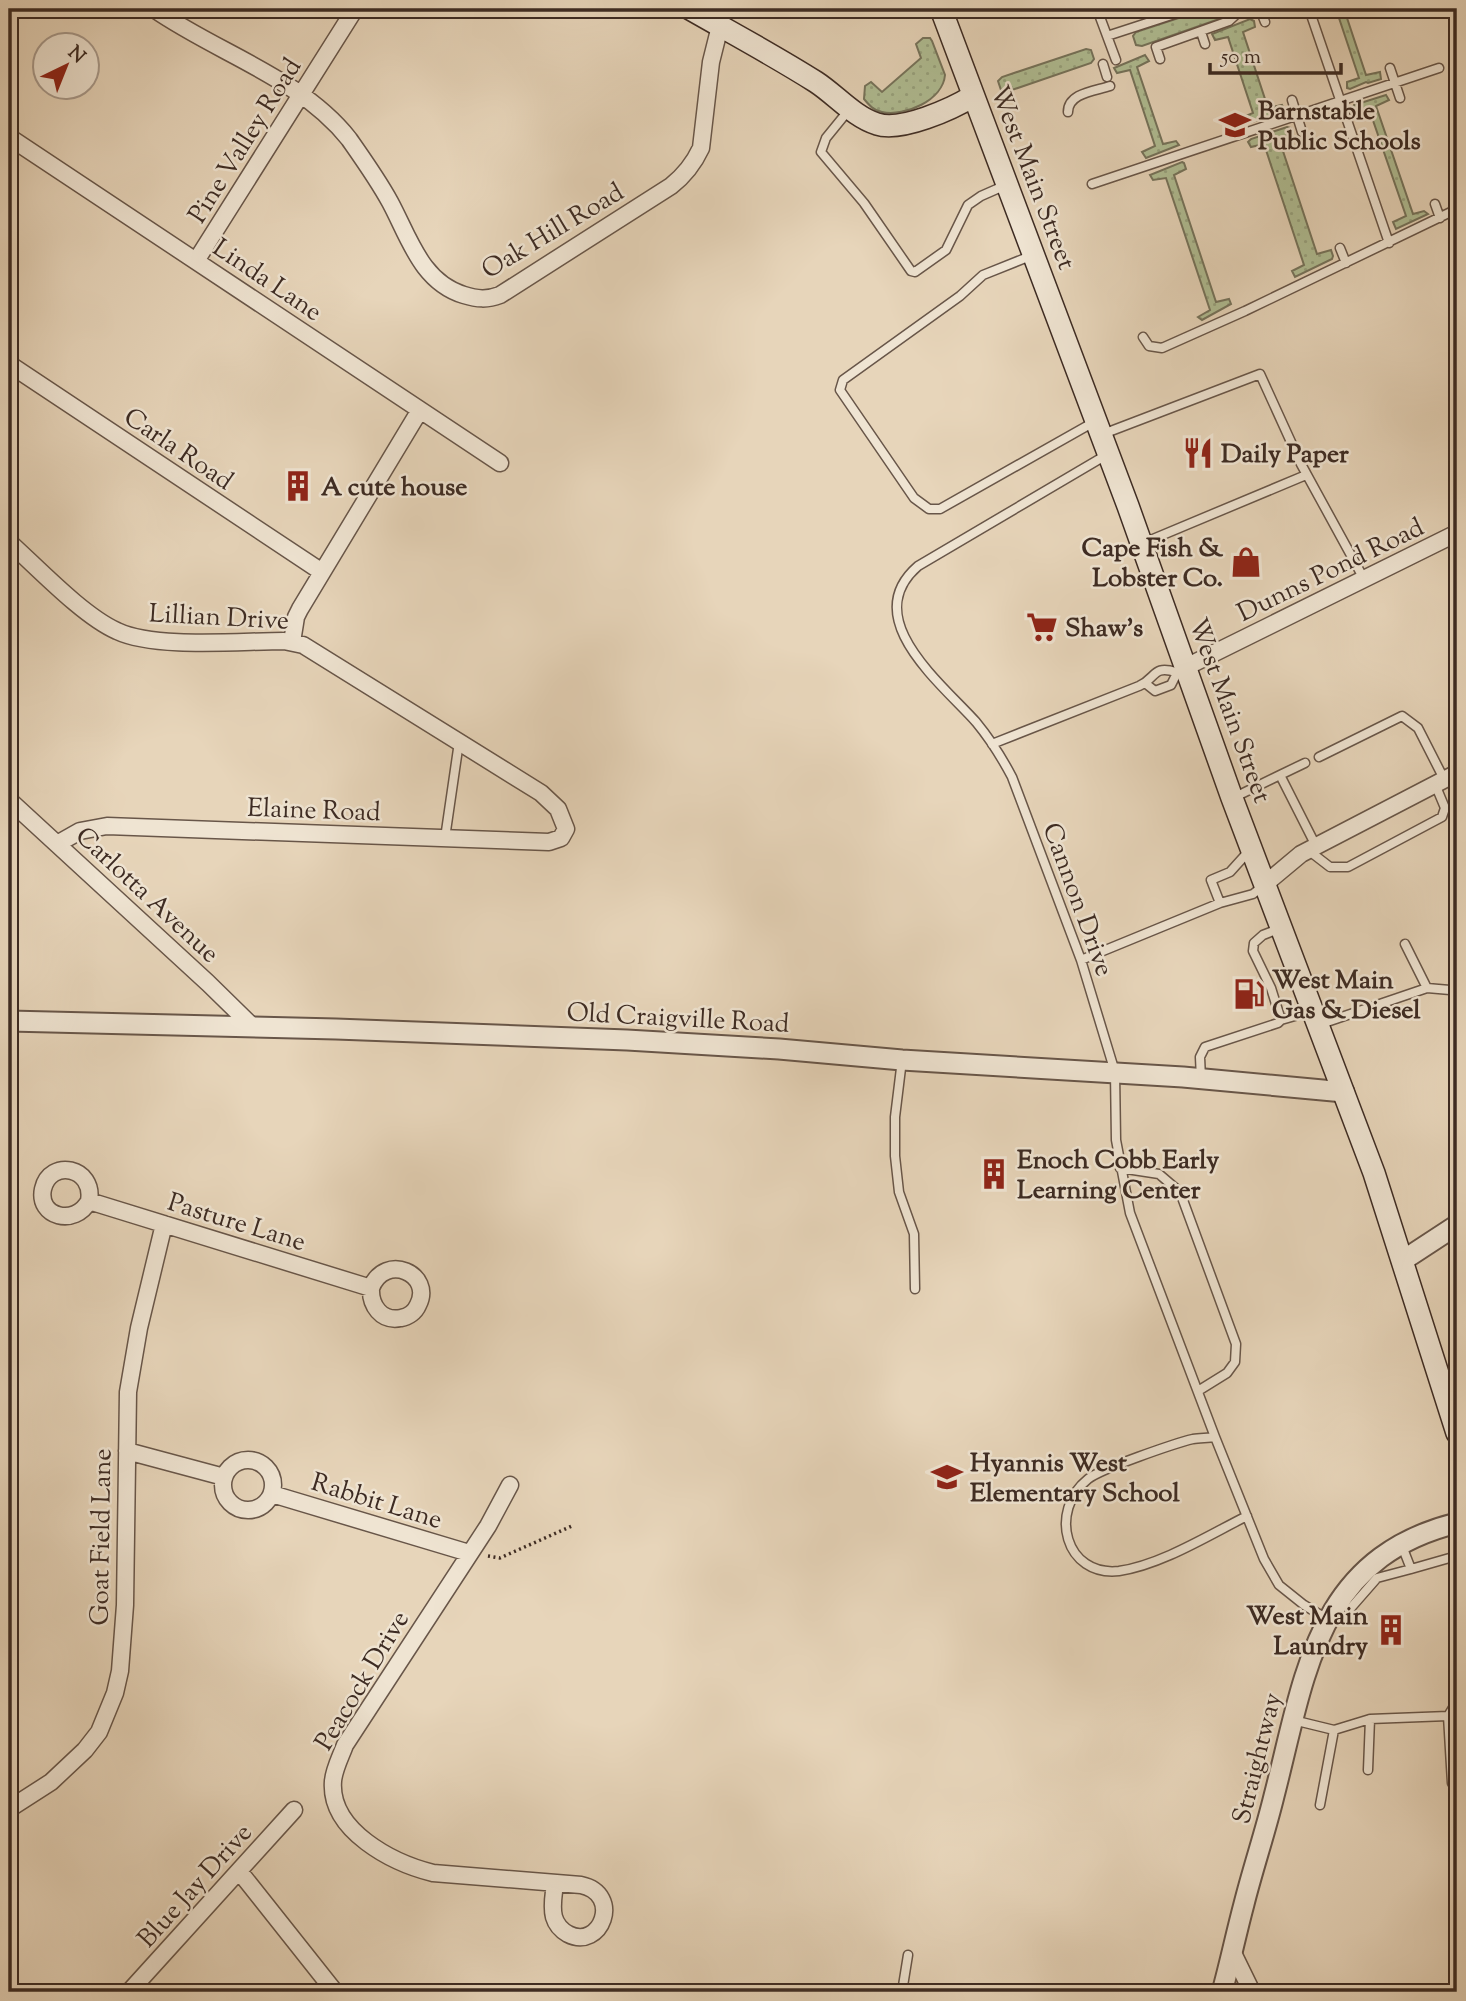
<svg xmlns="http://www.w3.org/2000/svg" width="1466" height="2001" font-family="'Sorts Mill Goudy',serif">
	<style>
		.grass { fill: url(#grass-dots); stroke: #76745c; stroke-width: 2 }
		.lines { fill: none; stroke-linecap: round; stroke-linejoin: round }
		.service-casing { stroke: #685649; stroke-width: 11 }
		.minor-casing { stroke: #685649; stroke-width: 19 }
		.tertiary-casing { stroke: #685649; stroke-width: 23 }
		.secondary-casing { stroke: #3d2b23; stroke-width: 24 }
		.path { stroke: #3d2b23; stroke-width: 3.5; stroke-dasharray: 2 3.5; stroke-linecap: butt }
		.service { stroke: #efe4d2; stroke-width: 8 }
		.minor { stroke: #efe4d2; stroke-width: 16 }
		.tertiary { stroke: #efe4d2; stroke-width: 19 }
		.secondary { stroke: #efe4d2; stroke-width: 21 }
		.labels { text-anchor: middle; stroke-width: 5; stroke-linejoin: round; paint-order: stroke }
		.poi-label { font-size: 26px; font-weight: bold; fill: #3d2b23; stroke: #efe4d2; text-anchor: start }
		.street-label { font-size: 26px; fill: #3d2b23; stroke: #efe4d2 }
	</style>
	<defs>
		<pattern id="grass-dots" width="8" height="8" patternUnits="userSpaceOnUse" patternTransform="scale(1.75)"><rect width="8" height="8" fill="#b0be94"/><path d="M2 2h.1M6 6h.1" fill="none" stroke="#98a37f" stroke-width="1.8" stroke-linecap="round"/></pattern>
	</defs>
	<rect width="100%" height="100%" fill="#e7d5ba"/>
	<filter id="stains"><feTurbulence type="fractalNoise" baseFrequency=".00286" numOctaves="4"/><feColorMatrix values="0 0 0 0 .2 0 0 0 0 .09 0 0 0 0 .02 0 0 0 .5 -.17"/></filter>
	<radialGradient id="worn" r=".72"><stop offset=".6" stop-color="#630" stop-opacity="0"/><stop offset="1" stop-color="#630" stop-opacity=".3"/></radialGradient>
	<path class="grass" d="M1206,9H1224L1225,17L1142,46L1136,45L1133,36L1136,32Z
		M1336,9H1344L1366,75L1380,72L1381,79L1368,83L1366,82L1350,89L1347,88V82L1359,78Z
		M1250,19L1254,21L1255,27L1243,32L1268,108L1282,105L1284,109L1282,112L1243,125L1241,118L1253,113L1228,37L1215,40L1212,34Z
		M923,38H930L932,41L945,75C943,100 905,117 882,112C874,111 869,105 864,99L865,86L871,82L882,92L921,58L916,44Z
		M1086,49L1091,50L1094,59L1091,63L1006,92L1001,90L998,81L1002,77Z
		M1145,55L1149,61L1137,67L1163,144L1176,141L1179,145L1146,158L1142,152L1155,146L1130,70L1117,73L1114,68Z
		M1386,95L1389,100L1376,106L1413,214L1424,211L1428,214L1396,229L1393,222L1406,216L1369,109L1356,112L1353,108L1354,105Z
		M1287,127L1291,128L1292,133L1279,139L1317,254L1331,250L1333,256L1332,259L1295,277L1292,271L1304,265L1264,144L1251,147L1248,142L1251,139Z
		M1182,162L1184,163L1186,169L1174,175L1216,302L1229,299L1231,304L1202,320L1198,317L1210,310L1166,178L1153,180L1150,175Z"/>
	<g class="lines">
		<defs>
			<path id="service" d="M1097,9L1116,60
				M1260,9L1265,22
				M1309,9L1389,243
				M1201,32L1205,44
				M1107,36L1190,9
				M1160,59L1156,47L1229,21L1242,9
				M1103,64L1107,77
				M1390,68L1400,98
				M1292,100L1302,132
				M848,111L826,138L821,152L864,203L911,271L915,272L946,250L968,205L981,196L1006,185
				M1068,112C1068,93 1095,91 1110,86
				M1092,184L1439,68
				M1435,204L1440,218
				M1340,248L1346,263
				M1033,255L983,275L960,296L843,380L840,390L914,498L929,509H940L1094,422
				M1143,337L1149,346L1162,348L1245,311L1457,209
				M1103,434L1260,374L1301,464L1364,579
				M1108,454L918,566C858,618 941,683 976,722C990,739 1002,758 1012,777L1081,960L1115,1072L1116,1140L1130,1213L1215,1437L1264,1559L1279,1585L1304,1605L1327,1619
				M1141,544L1306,475
				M1145,683L1155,691L1171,685L1178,671
				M992,744L1139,686C1157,678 1152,665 1176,672
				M1319,757L1402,716L1418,728L1444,779
				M1305,763L1280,775L1316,846
				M1235,797L1280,775
				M445,838L459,742
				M1308,850L1330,867H1348L1442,817L1445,808L1435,784
				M1220,903L1211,880L1230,872L1249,851
				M1405,944L1427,988
				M1081,960L1220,903L1253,894L1263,886
				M1281,1020L1312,1011
				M1321,1024L1427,988L1450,990L1457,987
				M902,1060L895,1117V1156L899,1192L914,1234L915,1289
				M1201,1079L1200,1057L1205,1047L1278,1023L1281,1020L1271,988L1253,951L1254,943L1263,935L1281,928
				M1120,1168L1159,1174L1180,1192L1236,1344L1235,1362L1227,1373L1198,1391
				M1215,1437C1208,1438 1200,1438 1193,1439C1176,1443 1100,1469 1088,1479C1048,1511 1065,1577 1119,1571C1161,1565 1209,1535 1247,1516
				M1402,1546L1411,1569L1453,1557L1457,1569
				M1349,1610L1377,1578L1411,1569
				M1448,1716L1452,1783L1457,1790
				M1293,1720L1334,1730
				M1368,1770L1370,1719
				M1320,1805L1334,1730L1370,1719L1448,1716L1457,1701
				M902,1992L908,1955"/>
			<path id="minor" d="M154,9C217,53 301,78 349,139C363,159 378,180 390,202C409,237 421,282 464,295C477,299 487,300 500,295L671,186C685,175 694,163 701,148L711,62L720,26
				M9,137L500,463
				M196,261L355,9
				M9,364L322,572
				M9,542C38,568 83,616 117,631C155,649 240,641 284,641L303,645L541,793L558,809L566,829L561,838L549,842L107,826L80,831L57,844
				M292,642L296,617L300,609L420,410
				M1186,667L1457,533
				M9,800L208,983L253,1027
				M1265,884L1301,854L1457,773
				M89,1201C95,1167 50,1158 43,1189C37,1217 75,1227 89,1201L371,1288C370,1305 381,1322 401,1318C408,1317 415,1312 418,1305C434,1274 385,1252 371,1288
				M127,1451L224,1477
				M223 1485a25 25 0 1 1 50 0a25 25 0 1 1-50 0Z
				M510,1485L488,1526L345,1745C341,1756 334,1769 333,1781C329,1831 393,1863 433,1873L581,1885C623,1894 601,1951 568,1934C561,1930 556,1924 554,1917C551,1906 554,1894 555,1883
				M272,1494L469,1553
				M9,1809L51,1782L85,1750L99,1732L115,1693L120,1671L125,1605L128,1392L139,1328L164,1224
				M239,1871L335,1992
				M1232,1951L1252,1992
				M129,1992L294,1810"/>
			<path id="tertiary" d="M9,1021L336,1029L627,1040L779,1049L902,1060L1183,1077L1344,1092
				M1402,1261L1457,1225
				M1222,1992C1230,1963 1236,1934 1244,1904C1253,1868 1265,1833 1274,1796C1305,1677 1315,1558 1457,1523"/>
			<path id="secondary" d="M690,9C732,33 775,56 816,82C836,95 854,117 877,124C901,132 952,109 973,96
				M941,9L1128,506L1232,798L1374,1173L1457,1433"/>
		</defs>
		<use href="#service" class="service-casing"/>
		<use href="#minor" class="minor-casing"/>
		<use href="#tertiary" class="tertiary-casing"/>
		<use href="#secondary" class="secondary-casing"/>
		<path class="path" d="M488,1556L500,1558L574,1525"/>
		<use href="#service" class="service"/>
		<use href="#minor" class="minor"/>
		<use href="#tertiary" class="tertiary"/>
		<use href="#secondary" class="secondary"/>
	</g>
	<defs>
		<symbol id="school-bare" viewBox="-9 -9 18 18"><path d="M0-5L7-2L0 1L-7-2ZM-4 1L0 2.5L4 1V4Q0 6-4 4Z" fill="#8f2418" stroke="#efe4d2" stroke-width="2.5" paint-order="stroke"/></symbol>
		<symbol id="restaurant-bare" viewBox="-9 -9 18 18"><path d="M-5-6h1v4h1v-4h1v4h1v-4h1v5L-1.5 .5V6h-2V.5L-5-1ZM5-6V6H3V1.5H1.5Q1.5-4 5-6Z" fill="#8f2418" stroke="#efe4d2" stroke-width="2.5" paint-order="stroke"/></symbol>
		<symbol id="building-bare" viewBox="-9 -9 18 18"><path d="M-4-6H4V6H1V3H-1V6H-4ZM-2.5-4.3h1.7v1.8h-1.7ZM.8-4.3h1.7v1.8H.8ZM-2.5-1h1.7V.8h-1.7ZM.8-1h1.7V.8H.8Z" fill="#8f2418" stroke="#efe4d2" stroke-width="2.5" paint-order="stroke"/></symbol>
		<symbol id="shop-bare" viewBox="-9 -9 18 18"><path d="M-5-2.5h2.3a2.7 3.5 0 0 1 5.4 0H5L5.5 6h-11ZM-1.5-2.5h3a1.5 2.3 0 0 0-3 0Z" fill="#8f2418" stroke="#efe4d2" stroke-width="2.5" paint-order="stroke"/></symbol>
		<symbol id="supermarket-bare" viewBox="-9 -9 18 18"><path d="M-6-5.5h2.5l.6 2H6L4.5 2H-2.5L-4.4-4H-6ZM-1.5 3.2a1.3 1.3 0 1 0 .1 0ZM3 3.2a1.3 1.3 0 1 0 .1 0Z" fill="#8f2418" stroke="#efe4d2" stroke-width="2.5" paint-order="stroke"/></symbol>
		<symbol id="fuel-bare" viewBox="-9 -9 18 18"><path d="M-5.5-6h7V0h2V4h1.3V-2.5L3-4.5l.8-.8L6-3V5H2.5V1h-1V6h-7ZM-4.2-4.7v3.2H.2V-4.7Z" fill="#8f2418" stroke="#efe4d2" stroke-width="2.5" paint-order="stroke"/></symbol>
	</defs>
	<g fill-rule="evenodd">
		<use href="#school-bare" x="1213" y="103" width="44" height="44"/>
		<use href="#restaurant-bare" x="1176" y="431" width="44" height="44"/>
		<use href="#building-bare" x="276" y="464" width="44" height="44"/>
		<use href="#shop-bare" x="1224" y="540" width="44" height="44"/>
		<use href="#supermarket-bare" x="1020" y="605" width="44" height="44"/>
		<use href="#fuel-bare" x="1227" y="972" width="44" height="44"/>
		<use href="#building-bare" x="972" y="1152" width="44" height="44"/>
		<use href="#school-bare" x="925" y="1455" width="44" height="44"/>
		<use href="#building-bare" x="1369" y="1608" width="44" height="44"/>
	</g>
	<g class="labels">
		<g class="poi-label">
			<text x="1258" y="119">Barnstable<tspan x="1258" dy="30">Public Schools</tspan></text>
			<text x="1221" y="462">Daily Paper</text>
			<text x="321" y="495">A cute house</text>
			<text x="1223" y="556" text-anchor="end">Cape Fish &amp;<tspan x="1223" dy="30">Lobster Co.</tspan></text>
			<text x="1065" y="636">Shaw's</text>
			<text x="1272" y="988">West Main<tspan x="1272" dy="30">Gas &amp; Diesel</tspan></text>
			<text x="1017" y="1168">Enoch Cobb Early<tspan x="1017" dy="30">Learning Center</tspan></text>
			<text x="970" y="1471">Hyannis West<tspan x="970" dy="30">Elementary School</tspan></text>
			<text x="1368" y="1624" text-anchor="end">West Main<tspan x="1368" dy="30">Laundry</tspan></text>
		</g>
		<g class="street-label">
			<text transform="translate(244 140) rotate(-58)" y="9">Pine Valley Road</text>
			<text transform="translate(1034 177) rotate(69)" y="9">West Main Street</text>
			<text transform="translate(552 230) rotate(-31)" y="9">Oak Hill Road</text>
			<text transform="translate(268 279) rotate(34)" y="9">Linda Lane</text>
			<text transform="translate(179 448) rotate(34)" y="9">Carla Road</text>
			<text transform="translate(1330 569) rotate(-26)" y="9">Dunns Pond Road</text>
			<text transform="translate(219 616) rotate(3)" y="9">Lillian Drive</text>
			<text transform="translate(1231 710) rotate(70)" y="9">West Main Street</text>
			<text transform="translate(314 809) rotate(2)" y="9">Elaine Road</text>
			<text transform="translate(148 894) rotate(43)" y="9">Carlotta Avenue</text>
			<text transform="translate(1079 899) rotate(70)" y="9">Cannon Drive</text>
			<text transform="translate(678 1017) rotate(3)" y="9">Old Craigville Road</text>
			<text transform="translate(237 1221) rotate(17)" y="9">Pasture Lane</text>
			<text transform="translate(377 1500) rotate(17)" y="9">Rabbit Lane</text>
			<text transform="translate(100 1537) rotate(-89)" y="9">Goat Field Lane</text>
			<text transform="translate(361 1680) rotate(-59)" y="9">Peacock Drive</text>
			<text transform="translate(1256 1758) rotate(-76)" y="9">Straightway</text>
			<text transform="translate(194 1885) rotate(-48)" y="9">Blue Jay Drive</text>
		</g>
	</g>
	<rect width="1466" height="2001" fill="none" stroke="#e7d5ba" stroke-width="35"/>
	<rect x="10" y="10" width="1445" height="1980" fill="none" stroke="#3d2b23" stroke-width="3.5"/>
	<rect x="18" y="18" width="1431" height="1966" fill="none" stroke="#3d2b23" stroke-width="2"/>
	<g transform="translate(66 66) rotate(43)"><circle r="33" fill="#efe4d2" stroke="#a89a8c" stroke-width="2"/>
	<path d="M0-5L12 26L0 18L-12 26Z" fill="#8f2418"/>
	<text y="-10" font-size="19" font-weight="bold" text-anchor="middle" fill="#3d2b23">N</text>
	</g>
	<path d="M1210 63v10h131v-10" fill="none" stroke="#3d2b23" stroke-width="3.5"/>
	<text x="1221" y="63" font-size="21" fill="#3d2b23" stroke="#efe4d2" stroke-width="5" paint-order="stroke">50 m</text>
	<rect width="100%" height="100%" filter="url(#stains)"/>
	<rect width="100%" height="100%" fill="url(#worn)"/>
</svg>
